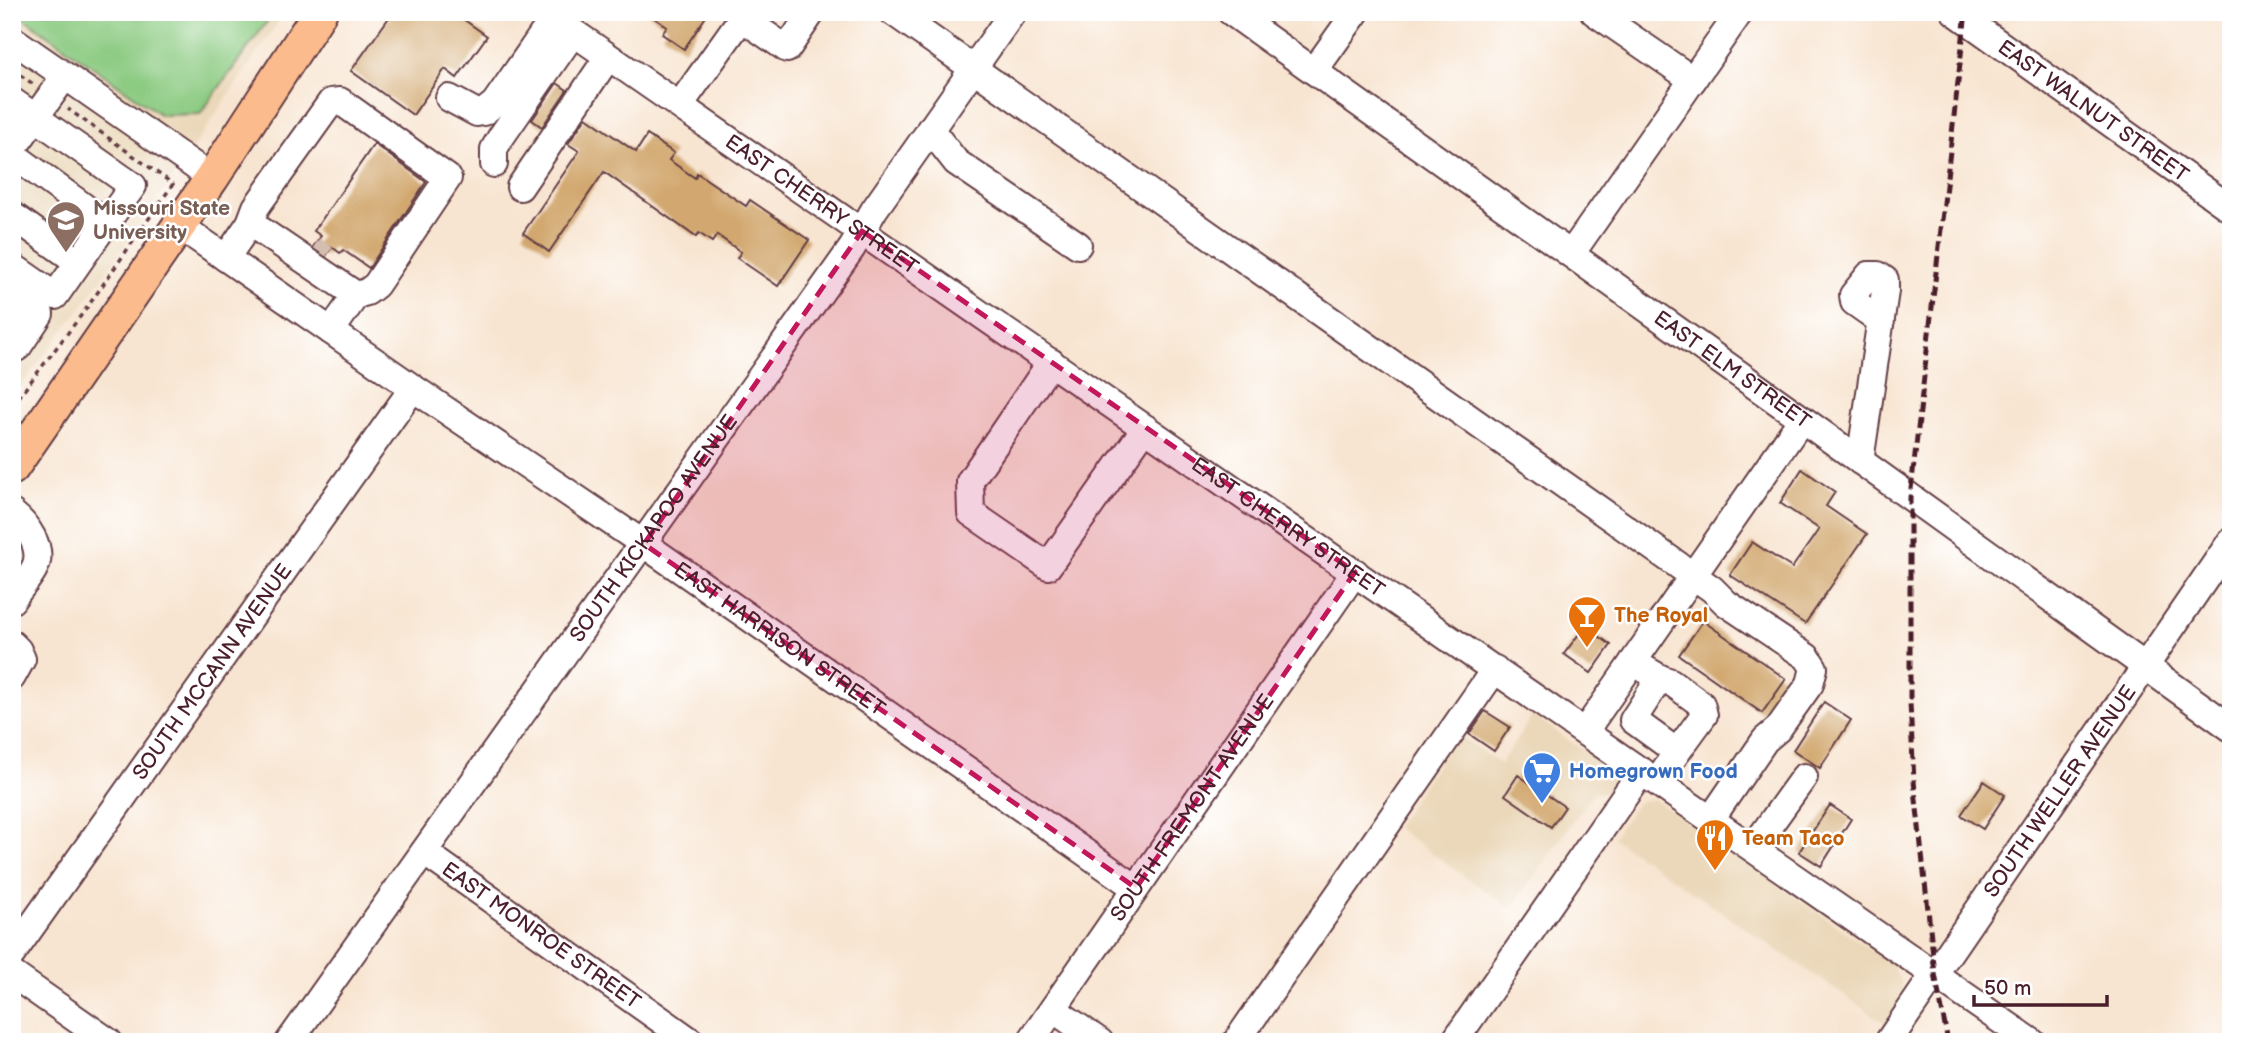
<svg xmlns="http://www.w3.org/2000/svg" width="2243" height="1054" font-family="'Balsamiq Sans',sans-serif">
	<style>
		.built { fill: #ebd8ba }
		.green { fill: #8ccb82; stroke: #6b7556; stroke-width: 2 }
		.building { fill: #d2a86f }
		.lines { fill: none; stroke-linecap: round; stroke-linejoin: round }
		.minor-tunnel { stroke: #d5bdb0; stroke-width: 26; stroke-dasharray: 26 13; stroke-linecap: butt }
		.minor-casing { stroke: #643d44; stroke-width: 30 }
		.major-casing { stroke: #643d44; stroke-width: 37 }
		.path { stroke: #643d44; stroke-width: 3.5; stroke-dasharray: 5 5; stroke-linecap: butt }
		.minor { stroke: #fff; stroke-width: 26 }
		.major { stroke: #fbbb8d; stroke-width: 33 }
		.rail { stroke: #4a1f2b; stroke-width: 5; stroke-dasharray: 10 5; stroke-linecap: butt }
		.marked { fill: #c2185b; fill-opacity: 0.2; stroke: #c2185b; stroke-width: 5; stroke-dasharray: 14 9; stroke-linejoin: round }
		.labels { text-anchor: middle; stroke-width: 5; stroke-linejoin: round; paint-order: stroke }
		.street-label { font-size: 21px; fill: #4a1f2b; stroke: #fff }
		.education-label { font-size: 21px; font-weight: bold; fill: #785e54; stroke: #fff; text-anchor: start }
		.food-label { font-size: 21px; font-weight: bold; fill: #c56008; stroke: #fff; text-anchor: start }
		.shop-label { font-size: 21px; font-weight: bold; fill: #366cbe; stroke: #fff; text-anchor: start }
	</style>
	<rect width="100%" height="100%" fill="#fff"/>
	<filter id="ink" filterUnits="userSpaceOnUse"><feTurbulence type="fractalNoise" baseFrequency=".0143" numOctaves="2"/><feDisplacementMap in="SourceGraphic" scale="14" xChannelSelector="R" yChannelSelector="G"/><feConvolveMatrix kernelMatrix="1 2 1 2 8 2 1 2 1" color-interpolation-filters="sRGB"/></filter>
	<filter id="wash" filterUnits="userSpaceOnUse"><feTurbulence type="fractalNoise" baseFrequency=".00686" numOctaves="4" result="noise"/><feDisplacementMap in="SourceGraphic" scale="28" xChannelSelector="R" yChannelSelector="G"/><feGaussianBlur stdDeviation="1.57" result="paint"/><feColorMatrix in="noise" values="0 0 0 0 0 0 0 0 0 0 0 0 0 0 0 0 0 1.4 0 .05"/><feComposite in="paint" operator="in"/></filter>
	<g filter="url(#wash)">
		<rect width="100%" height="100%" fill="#f8e5d1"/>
		<path class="built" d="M12,12H285L163,192L75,316L12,397Z
			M1533,715L1610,769L1613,785L1609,790L1603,793H1593L1511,909L1395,827L1457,734L1500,764Z
			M1654,799L1891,963L1901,982L1902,993L1899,1005L1889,1026L1613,838L1636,804L1642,800Z"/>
		<path class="green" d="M15,12H274L200,114L161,115Z"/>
		<g id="blocks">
			<path class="building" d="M393,12H453L487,36L457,78L445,69L413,115L351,71Z
				M646,12H709L684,49L662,34L667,27Z
				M557,83L567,90L542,127L532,120Z
				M586,117L636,152L647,135L674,153L669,160L695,178L697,173L746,206L750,200L809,240L778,286L737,258L741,252L717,235L712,242L699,233L696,237L604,172L549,252L523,233L579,151L568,144Z
				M374,144L426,182L369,268L343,250L340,253L332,247L326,256L313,247L321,236L314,231Z
				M1802,469L1835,492L1826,506L1867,534L1805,624L1730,575L1752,542L1792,568L1819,529L1780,503Z
				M1703,621L1786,679L1762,713L1679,655Z
				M1585,626L1611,645L1591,673L1564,654Z
				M1824,702L1851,720L1820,768L1793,750Z
				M1485,711L1510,727L1494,751L1469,734Z
				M1518,775L1565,807L1551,827L1505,795Z
				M1984,781L2005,795L1983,829L1961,815Z
				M1830,805L1851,819L1821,866L1799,852Z"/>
		</g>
	</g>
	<g filter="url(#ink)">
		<use href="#blocks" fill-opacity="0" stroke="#643d44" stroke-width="2"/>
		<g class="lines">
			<path class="minor-tunnel" d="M312,249L325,258"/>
			<defs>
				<g id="minor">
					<path id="s1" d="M544,12L2032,1042"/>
					<path d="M893,12L1712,589L1726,603L1807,657L1814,668L1810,684L1778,729L1765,740L1711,819"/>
					<path id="s2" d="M1231,12L1802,419L2231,728"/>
					<path d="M1594,12L1693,80"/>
					<path id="s3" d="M1955,12L2231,209"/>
					<path d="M742,18L787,49L812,12"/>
					<path d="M12,39L212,178"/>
					<path d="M1314,71L1356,12"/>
					<path d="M449,98L477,113L484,112L495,103L553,19"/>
					<path d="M12,101L133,186L106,223L12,154"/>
					<path d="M680,105L746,12"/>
					<path d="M930,129L956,162L1078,245"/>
					<path d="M12,150L65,76"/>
					<path d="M494,164V149L501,137L573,33"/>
					<path d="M520,187L608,57"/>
					<path d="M12,215L78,262"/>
					<path d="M250,223L356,295"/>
					<path id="s4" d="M180,226L413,388L644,544L1136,888"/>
					<path d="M1571,254L1740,12"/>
					<path d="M226,258L250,223L256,207L331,102L340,101L448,178L376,285L367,292L356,295L331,331"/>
					<path d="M12,266L55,296L106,223"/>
					<path d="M12,292L40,314L18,347L12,350"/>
					<path d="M1051,362L970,481L971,513L1048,566L1145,428"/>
					<path d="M1860,461L1885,291V280L1878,275H1869L1853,295L1854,302L1881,321"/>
					<path d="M12,513C26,524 44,548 35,567C30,578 19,589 12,600"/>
					<path d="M12,644L18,650L22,659L12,677"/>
					<path d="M1633,662L1660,678L1633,720L1677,752L1657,781"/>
					<path d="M1660,678L1671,682L1701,704L1704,715L1677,752"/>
					<path d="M1585,731L1802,419"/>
					<path d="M1753,848L1804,777"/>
					<path id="s5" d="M424,852L692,1042"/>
					<path id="s6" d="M12,954L413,388"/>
					<path d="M12,974L109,1042"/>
					<path d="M1053,1009L1100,1042"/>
					<path id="s7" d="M289,1042L852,248L874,210L1013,12"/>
					<path id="s8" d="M1030,1042L1355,572"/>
					<path d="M1236,1042L1495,669"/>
					<path d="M1454,1042L1642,771"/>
					<path id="s9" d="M1888,1042L2231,541"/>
				</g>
				<path id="major" d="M12,468L212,178L320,12"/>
			</defs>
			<use href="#minor" class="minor-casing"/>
			<use href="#major" class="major-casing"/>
			<path class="path" d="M12,69L33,84
				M12,406L86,309L173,184L68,109"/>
			<use href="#minor" class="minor"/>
			<use href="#major" class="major"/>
			<path class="rail" d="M1948,1042L1935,974L1914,781L1910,703V498L1966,12"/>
		</g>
	</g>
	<path class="marked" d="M862,231L1355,572L1136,888L644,544Z"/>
	<defs>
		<symbol id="university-pin" viewBox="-11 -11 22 30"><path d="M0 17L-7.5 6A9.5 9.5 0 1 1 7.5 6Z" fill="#8d6e63" stroke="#fff"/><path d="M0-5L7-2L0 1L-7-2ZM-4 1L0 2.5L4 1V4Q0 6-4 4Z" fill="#fff"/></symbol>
		<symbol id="bar-pin" viewBox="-11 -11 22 30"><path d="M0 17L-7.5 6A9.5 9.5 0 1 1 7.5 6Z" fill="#e8710a" stroke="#fff"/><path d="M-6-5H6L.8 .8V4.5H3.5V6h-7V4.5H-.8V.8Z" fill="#fff"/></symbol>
		<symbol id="supermarket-pin" viewBox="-11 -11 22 30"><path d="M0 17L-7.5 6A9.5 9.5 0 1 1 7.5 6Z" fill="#3f7fe0" stroke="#fff"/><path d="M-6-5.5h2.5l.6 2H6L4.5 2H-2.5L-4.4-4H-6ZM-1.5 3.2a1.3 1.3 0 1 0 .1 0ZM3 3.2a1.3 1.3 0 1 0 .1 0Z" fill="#fff"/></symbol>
		<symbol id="restaurant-pin" viewBox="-11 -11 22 30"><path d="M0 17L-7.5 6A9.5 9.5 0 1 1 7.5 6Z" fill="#e8710a" stroke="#fff"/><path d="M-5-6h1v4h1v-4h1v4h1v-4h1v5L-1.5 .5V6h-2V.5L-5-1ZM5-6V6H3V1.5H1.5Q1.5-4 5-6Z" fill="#fff"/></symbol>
	</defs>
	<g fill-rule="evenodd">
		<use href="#university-pin" x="44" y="198" width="44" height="60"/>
		<use href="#bar-pin" x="1565" y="593" width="44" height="60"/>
		<use href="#supermarket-pin" x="1520" y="749" width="44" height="60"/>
		<use href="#restaurant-pin" x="1693" y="816" width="44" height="60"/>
	</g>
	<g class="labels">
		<g class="street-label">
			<text dy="7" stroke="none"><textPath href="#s3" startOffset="170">EAST WALNUT STREET</textPath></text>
			<text dy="7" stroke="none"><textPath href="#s1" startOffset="338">EAST CHERRY STREET</textPath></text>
			<text dy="7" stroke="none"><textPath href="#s2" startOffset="616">EAST ELM STREET</textPath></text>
			<text dy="7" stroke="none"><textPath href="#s1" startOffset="905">EAST CHERRY STREET</textPath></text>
			<text dy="7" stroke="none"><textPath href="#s7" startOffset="630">SOUTH KICKAPOO AVENUE</textPath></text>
			<text dy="7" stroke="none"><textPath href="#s4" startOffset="728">EAST HARRISON STREET</textPath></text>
			<text dy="7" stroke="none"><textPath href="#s6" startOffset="346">SOUTH MCCANN AVENUE</textPath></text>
			<text dy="7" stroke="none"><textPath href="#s9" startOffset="304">SOUTH WELLER AVENUE</textPath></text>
			<text dy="7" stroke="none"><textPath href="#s8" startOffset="285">SOUTH FREMONT AVENUE</textPath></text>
			<text dy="7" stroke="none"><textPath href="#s5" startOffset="144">EAST MONROE STREET</textPath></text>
		</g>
		<g class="education-label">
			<text x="93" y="215">Missouri State<tspan x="93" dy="24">University</tspan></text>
		</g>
		<g class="food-label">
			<text x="1614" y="622">The Royal</text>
			<text x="1742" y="845">Team Taco</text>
		</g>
		<g class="shop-label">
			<text x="1569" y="778">Homegrown Food</text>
		</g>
	</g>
	<rect width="2243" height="1054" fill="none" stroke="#fff" stroke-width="42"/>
	<path d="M1974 995v10h133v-10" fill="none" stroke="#4a1f2b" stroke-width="3.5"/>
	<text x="1984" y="995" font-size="21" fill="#4a1f2b" stroke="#ffffff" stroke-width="5" paint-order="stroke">50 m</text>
</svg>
